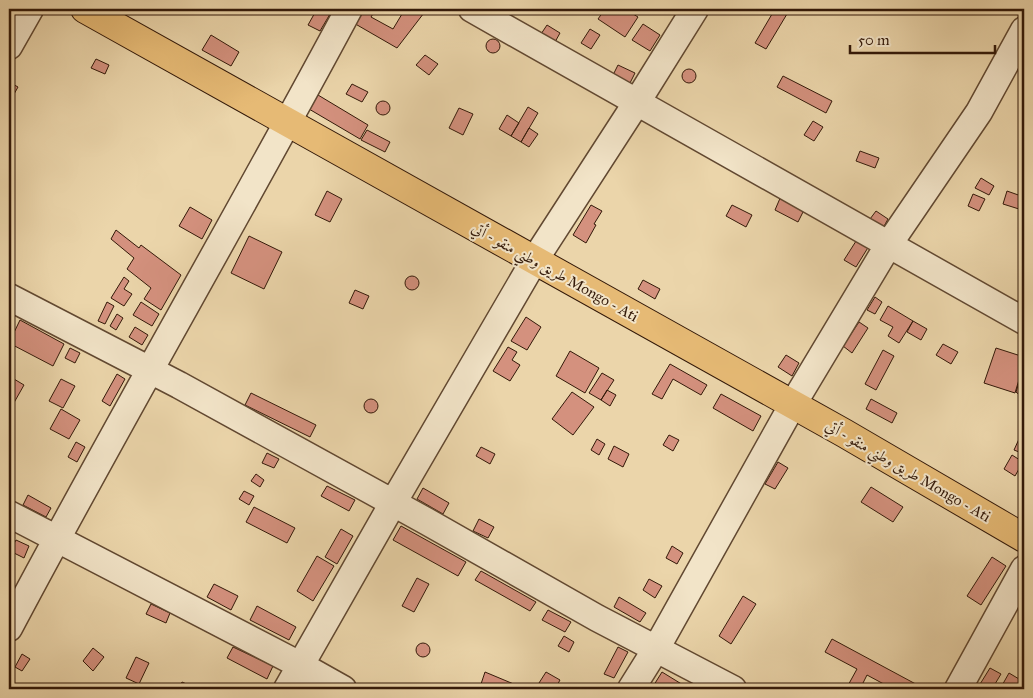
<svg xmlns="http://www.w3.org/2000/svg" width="1033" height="698" font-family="'IM FELL Great Primer',Amiri,serif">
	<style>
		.building { fill: #d4917e; stroke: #331909 }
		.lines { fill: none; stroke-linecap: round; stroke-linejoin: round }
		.minor-casing { stroke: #614831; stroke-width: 29 }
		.major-casing { stroke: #331909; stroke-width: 30 }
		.minor { stroke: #f2e4c8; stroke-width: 26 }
		.major { stroke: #e6ba75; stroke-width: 28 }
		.labels { text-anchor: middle; stroke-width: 4; stroke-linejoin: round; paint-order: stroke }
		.street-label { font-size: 15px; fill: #331909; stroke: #f2e4c8 }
	</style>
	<rect width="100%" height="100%" fill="#ebd5aa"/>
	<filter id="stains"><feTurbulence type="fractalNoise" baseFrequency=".004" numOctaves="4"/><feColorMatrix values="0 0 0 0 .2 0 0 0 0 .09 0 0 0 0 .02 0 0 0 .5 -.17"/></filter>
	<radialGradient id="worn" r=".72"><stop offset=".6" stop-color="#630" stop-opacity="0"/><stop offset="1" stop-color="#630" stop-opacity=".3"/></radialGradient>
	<path class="building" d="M272,9H283L281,14Z
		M317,9H333L320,31L308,25Z
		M359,9H376L371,17L393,29L405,9H427L397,48L352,22Z
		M589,9H600L596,14Z
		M605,9H625L638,17L625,37L598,19Z
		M775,9H790L766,49L755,43Z
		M643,24L660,35L650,51L632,40Z
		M547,25L560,33L555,42L541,34Z
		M590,29L600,35L591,49L581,43Z
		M211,35L239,52L231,66L202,50Z
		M486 46a7 7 0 1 1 14 0a7 7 0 1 1-14 0Z
		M425,55L438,64L429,75L416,65Z
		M96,59L109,65L105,74L91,68Z
		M618,65L635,73L630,83L613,75Z
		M682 76a7 7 0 1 1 14 0a7 7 0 1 1-14 0Z
		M783,76L832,101L826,113L777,87Z
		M9,82L18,87L9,103Z
		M352,84L368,92L362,102L346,94Z
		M318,95L368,125L360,139L309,109Z
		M376 108a7 7 0 1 1 14 0a7 7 0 1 1-14 0Z
		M528,107L538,113L521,142L511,136Z
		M459,108L473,114L463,135L449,128Z
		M507,115L519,123L511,136L499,129Z
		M813,121L823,127L814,141L804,135Z
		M529,128L538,134L529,147L521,142Z
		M367,130L390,142L385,152L361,140Z
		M860,151L879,158L875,168L856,161Z
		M981,178L994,186L989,195L975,188Z
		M327,191L342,199L330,222L315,215Z
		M1007,191L1024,197L1019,209L1003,204Z
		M973,194L985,199L979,211L968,206Z
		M781,196L805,208L798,222L775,210Z
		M591,205L602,211L594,224L596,225L586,243L573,235Z
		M732,205L752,215L746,227L726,216Z
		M190,207L212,220L202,239L179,226Z
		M876,211L888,219L883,228L870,219Z
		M116,230L139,248L141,245L181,275L161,310L144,299L151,288L127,269L134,258L111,239Z
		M249,236L282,252L264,289L231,273Z
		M858,238L869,246L856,267L844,260Z
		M405 283a7 7 0 1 1 14 0a7 7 0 1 1-14 0Z
		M124,277L129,281L124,289L132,294L124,306L111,298Z
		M643,280L660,289L655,299L638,289Z
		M355,290L369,296L363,309L349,303Z
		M875,297L882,302L875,314L867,310Z
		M107,302L114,306L105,324L98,321Z
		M141,302L159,314L152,326L133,315Z
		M888,306L913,321L899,343L888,336L893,327L880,320Z
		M117,314L123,318L116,330L110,326Z
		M526,317L541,327L527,350L511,341Z
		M20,320L64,344L53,366L9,343Z
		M913,321L927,329L921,340L907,332Z
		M859,322L868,328L852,353L843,346Z
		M135,327L148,335L142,345L129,337Z
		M943,344L958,352L951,364L936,355Z
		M508,347L517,352L512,360L520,365L510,381L493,371Z
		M70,348L80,353L75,363L65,358Z
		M996,348L1024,357V363L1015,393L984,383Z
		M883,350L894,356L876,390L865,384Z
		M570,351L599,368L585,393L556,376Z
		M786,355L799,363L792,376L778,367Z
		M670,364L707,385L701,395L673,379L662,399L652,394Z
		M602,373L614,380L601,400L589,393Z
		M117,374L125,379L110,406L102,401Z
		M14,379L24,385L11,408L9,406V387Z
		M61,379L75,386L63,408L49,401Z
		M1022,380H1024V398H1023L1016,392L1019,382Z
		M607,390L616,395L610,406L601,400Z
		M572,392L594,407L573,435L552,419Z
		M251,393L316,425L310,437L245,405Z
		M721,394L761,416L753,431L713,408Z
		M871,399L897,413L892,423L866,409Z
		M364 406a7 7 0 1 1 14 0a7 7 0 1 1-14 0Z
		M61,409L80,420L69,439L50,429Z
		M1024,428V454L1014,450Z
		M669,435L679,440L673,451L663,445Z
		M597,439L605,444L599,455L591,450Z
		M76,442L85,447L77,462L68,457Z
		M614,446L629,454L623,467L608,459Z
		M481,447L495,454L490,464L476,456Z
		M267,453L279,459L274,468L262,463Z
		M1012,455L1023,462L1015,476L1004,469Z
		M778,462L788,468L775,489L765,484Z
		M256,474L264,480L260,487L251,481Z
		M327,486L355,500L349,511L321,496Z
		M871,487L903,507L893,522L861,502Z
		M423,488L449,503L443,514L417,499Z
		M244,491L254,496L249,505L239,499Z
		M28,495L51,508L46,517L23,505Z
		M254,507L295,528L287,543L246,522Z
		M479,519L494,527L488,538L473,531Z
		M401,526L466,562L458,576L393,540Z
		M341,529L353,536L337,564L325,557Z
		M16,540L29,546L24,558L10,551Z
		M672,546L683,553L677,564L666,558Z
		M317,556L334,566L313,601L297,591Z
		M992,557L1006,566L981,605L967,596Z
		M481,571L536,602L530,611L475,580Z
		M417,578L429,584L414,612L402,606Z
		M649,579L662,586L655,598L643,590Z
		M214,584L238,596L231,610L207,597Z
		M743,596L756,604L731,644L719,636Z
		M619,597L646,613L640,622L614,607Z
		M151,604L170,613L166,623L146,614Z
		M257,606L296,627L289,640L250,620Z
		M548,610L571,622L565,632L542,620Z
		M564,636L574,642L569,652L558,646Z
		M832,639L925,689H893L867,675L860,689H846L857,669L825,652Z
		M416 650a7 7 0 1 1 14 0a7 7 0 1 1-14 0Z
		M233,647L273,666L267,679L227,658Z
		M618,647L628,652L614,678L604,674Z
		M93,648L104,657L93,671L83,661Z
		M22,654L30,659L22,671L15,667Z
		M136,657L149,663L139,684L126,678Z
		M990,668L1001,674L992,689H977Z
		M485,672L516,685L515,689H494L481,684Z
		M546,672L560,680L555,689H550L539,683Z
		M662,672L688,688V689L652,688Z
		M1009,673L1024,682V689H1000Z
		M10,681L24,689H9Z
		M182,682L193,687L192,689H178Z
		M76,684L86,689H73Z
		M306,684L314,689H303Z
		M162,685L168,686L171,689H158Z"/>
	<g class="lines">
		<defs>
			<path id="minor" d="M472,9L1024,321
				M9,46L30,9
				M9,297L179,385L426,521L597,618L733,689
				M9,514L302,666L343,689
				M9,628C119,420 238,217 349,9
				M287,689L393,503L534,261L637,102L695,9
				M631,689L656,649L793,404L889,244L979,112L1024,30
				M958,689L1024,569"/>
			<path id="major" d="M85,9L844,433L1024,538"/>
		</defs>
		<use href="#minor" class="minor-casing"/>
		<use href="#major" class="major-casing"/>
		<use href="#minor" class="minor"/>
		<use href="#major" class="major"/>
	</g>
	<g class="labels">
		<g class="street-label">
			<text transform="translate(555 272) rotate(29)" y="5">طريق وطني منقو - أتي Mongo - Ati</text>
			<text transform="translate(908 471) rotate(30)" y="5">طريق وطني منقو - أتي Mongo - Ati</text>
		</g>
	</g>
	<rect width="1033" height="698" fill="none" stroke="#ebd5aa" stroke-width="30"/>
	<rect x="10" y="10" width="1013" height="678" fill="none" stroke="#331909" stroke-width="2.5"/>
	<rect x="15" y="15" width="1003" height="668" fill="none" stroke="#331909"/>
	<path d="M850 45v8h145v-8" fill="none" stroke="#331909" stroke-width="2.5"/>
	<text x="858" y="45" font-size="15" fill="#331909" stroke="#f2e4c8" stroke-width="4" paint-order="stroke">50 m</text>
	<rect width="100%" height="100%" filter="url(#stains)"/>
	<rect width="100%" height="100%" fill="url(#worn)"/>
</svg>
